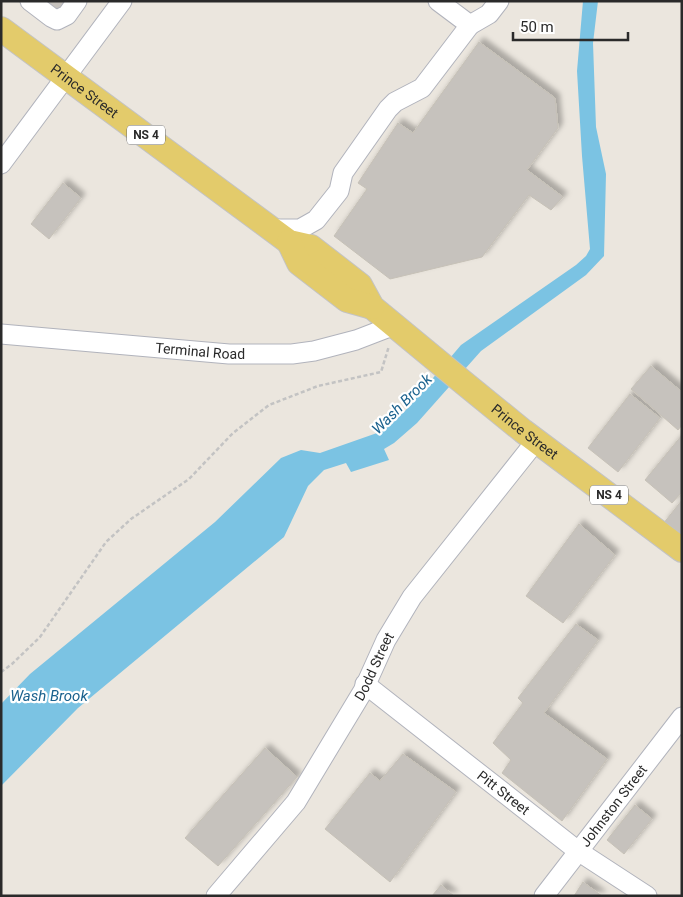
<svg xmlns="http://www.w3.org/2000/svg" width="683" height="897" font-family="Roboto,sans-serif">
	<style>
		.water { fill: #7bc3e3 }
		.building { fill: #c6c2bd; stroke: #c6c1b7; filter: url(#shadow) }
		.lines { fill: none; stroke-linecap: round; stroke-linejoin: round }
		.minor-casing { stroke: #b1b3bc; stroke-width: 21 }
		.major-casing { stroke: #c3c3c3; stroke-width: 26 }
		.path { stroke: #c3c3c3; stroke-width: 2.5; stroke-dasharray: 4 2.5; stroke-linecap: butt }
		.minor { stroke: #fff; stroke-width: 19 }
		.major { stroke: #e3cb6b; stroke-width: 24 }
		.labels { text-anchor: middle; stroke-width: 4.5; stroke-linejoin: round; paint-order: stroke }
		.shield { fill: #fff; stroke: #6a6a6a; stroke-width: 1 }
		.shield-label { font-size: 12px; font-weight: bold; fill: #2a2a2a }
		.street-label { font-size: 14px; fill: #2a2a2a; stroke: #fff }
		.water-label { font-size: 15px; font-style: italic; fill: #1b628e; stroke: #fff }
	</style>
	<defs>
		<filter id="shadow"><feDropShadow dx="4.5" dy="-4.5" stdDeviation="2.5" flood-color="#0004"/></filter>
	</defs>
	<rect width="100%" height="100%" fill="#ebe6de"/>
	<path class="water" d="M583,1H598L593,43L596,127L606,174L604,256L586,275L481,351L417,423L394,443L384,449L389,460L351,472L346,463L324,470L308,486L284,537L78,708L1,786V704L30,674L215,522L281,458L301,450L320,453L377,433L405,411L461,345L576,265L586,256L590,249L582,156L577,71Z"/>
	<path class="building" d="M41,1H69L58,15Z
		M479,42L555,98L558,128L527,170L563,197L551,210L529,195L482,257L390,279L334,236L367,189L358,183L398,123L413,133Z
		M63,183L81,198L49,239L31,224Z
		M651,366L682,392V425L678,430L631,389Z
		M630,394L660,418L618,472L588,448Z
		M682,435V492L672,503L645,480Z
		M682,500V539L663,524Z
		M579,524L615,555L563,623L526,596Z
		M576,624L598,640L544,713L607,759L562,821L502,773L511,760L493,743L523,703L518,698Z
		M265,748L297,777L218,866L185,838Z
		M403,754L456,792L390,882L325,829L370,773L380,781Z
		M635,805L652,819L624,854L607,840Z
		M583,882L602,896H574Z
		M441,885L454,896H432Z"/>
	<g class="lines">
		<defs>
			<g id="minor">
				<path d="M30,1L51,17L57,20L67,15L77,1"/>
				<path d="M470,25L489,14L499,1"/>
				<path d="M1,164L122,1"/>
				<path d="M273,229H300L316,220L339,191L343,173L388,109L395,102L422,88L470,25L438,1"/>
				<path id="s1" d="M1,334L229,354H292L314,351L356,340L395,325"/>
				<path id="s2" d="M365,684L578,851L647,896"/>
				<path id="s3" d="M216,896L296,802L363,691L386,640L412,597L536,441"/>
				<path id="s4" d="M544,896L682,717"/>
			</g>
			<g id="major">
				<path id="s5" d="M1,29L289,242L311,247L360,285L372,307L464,383L523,431L682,550"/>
				<path d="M289,242L299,263L347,300L372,307"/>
			</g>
		</defs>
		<use href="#minor" class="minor-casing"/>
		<use href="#major" class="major-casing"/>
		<path class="path" d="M1,672L12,664L40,637L106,542L131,519L189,479L233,433L269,405L318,386L381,372L389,346"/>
		<use href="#minor" class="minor"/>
		<use href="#major" class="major"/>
	</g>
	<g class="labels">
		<g class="shield">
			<rect x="127" y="125.5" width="38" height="19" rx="4"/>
			<rect x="590" y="485.5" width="38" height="19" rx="4"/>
		</g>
		<g class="shield-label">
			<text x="146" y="139">NS 4</text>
			<text x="609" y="499">NS 4</text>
		</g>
		<g class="street-label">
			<text dy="5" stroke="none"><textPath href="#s5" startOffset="104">Prince Street</textPath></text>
			<text dy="5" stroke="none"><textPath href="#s1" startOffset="200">Terminal Road</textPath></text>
			<text dy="5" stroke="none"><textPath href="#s5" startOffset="665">Prince Street</textPath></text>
			<text dy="5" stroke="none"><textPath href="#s3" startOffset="280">Dodd Street</textPath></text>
			<text dy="5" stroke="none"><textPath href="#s2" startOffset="176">Pitt Street</textPath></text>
			<text dy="5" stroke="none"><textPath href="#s4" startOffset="114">Johnston Street</textPath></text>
		</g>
		<g class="water-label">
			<text transform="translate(402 404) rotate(-45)" y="5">Wash Brook</text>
			<text x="49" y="701">Wash Brook</text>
		</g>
	</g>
	<rect width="683" height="897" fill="none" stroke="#2a2a2a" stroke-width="5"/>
	<path d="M513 32v8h115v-8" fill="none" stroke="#2a2a2a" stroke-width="2.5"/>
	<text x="520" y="32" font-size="15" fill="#2a2a2a" stroke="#ffffff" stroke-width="4" paint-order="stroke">50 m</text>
</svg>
